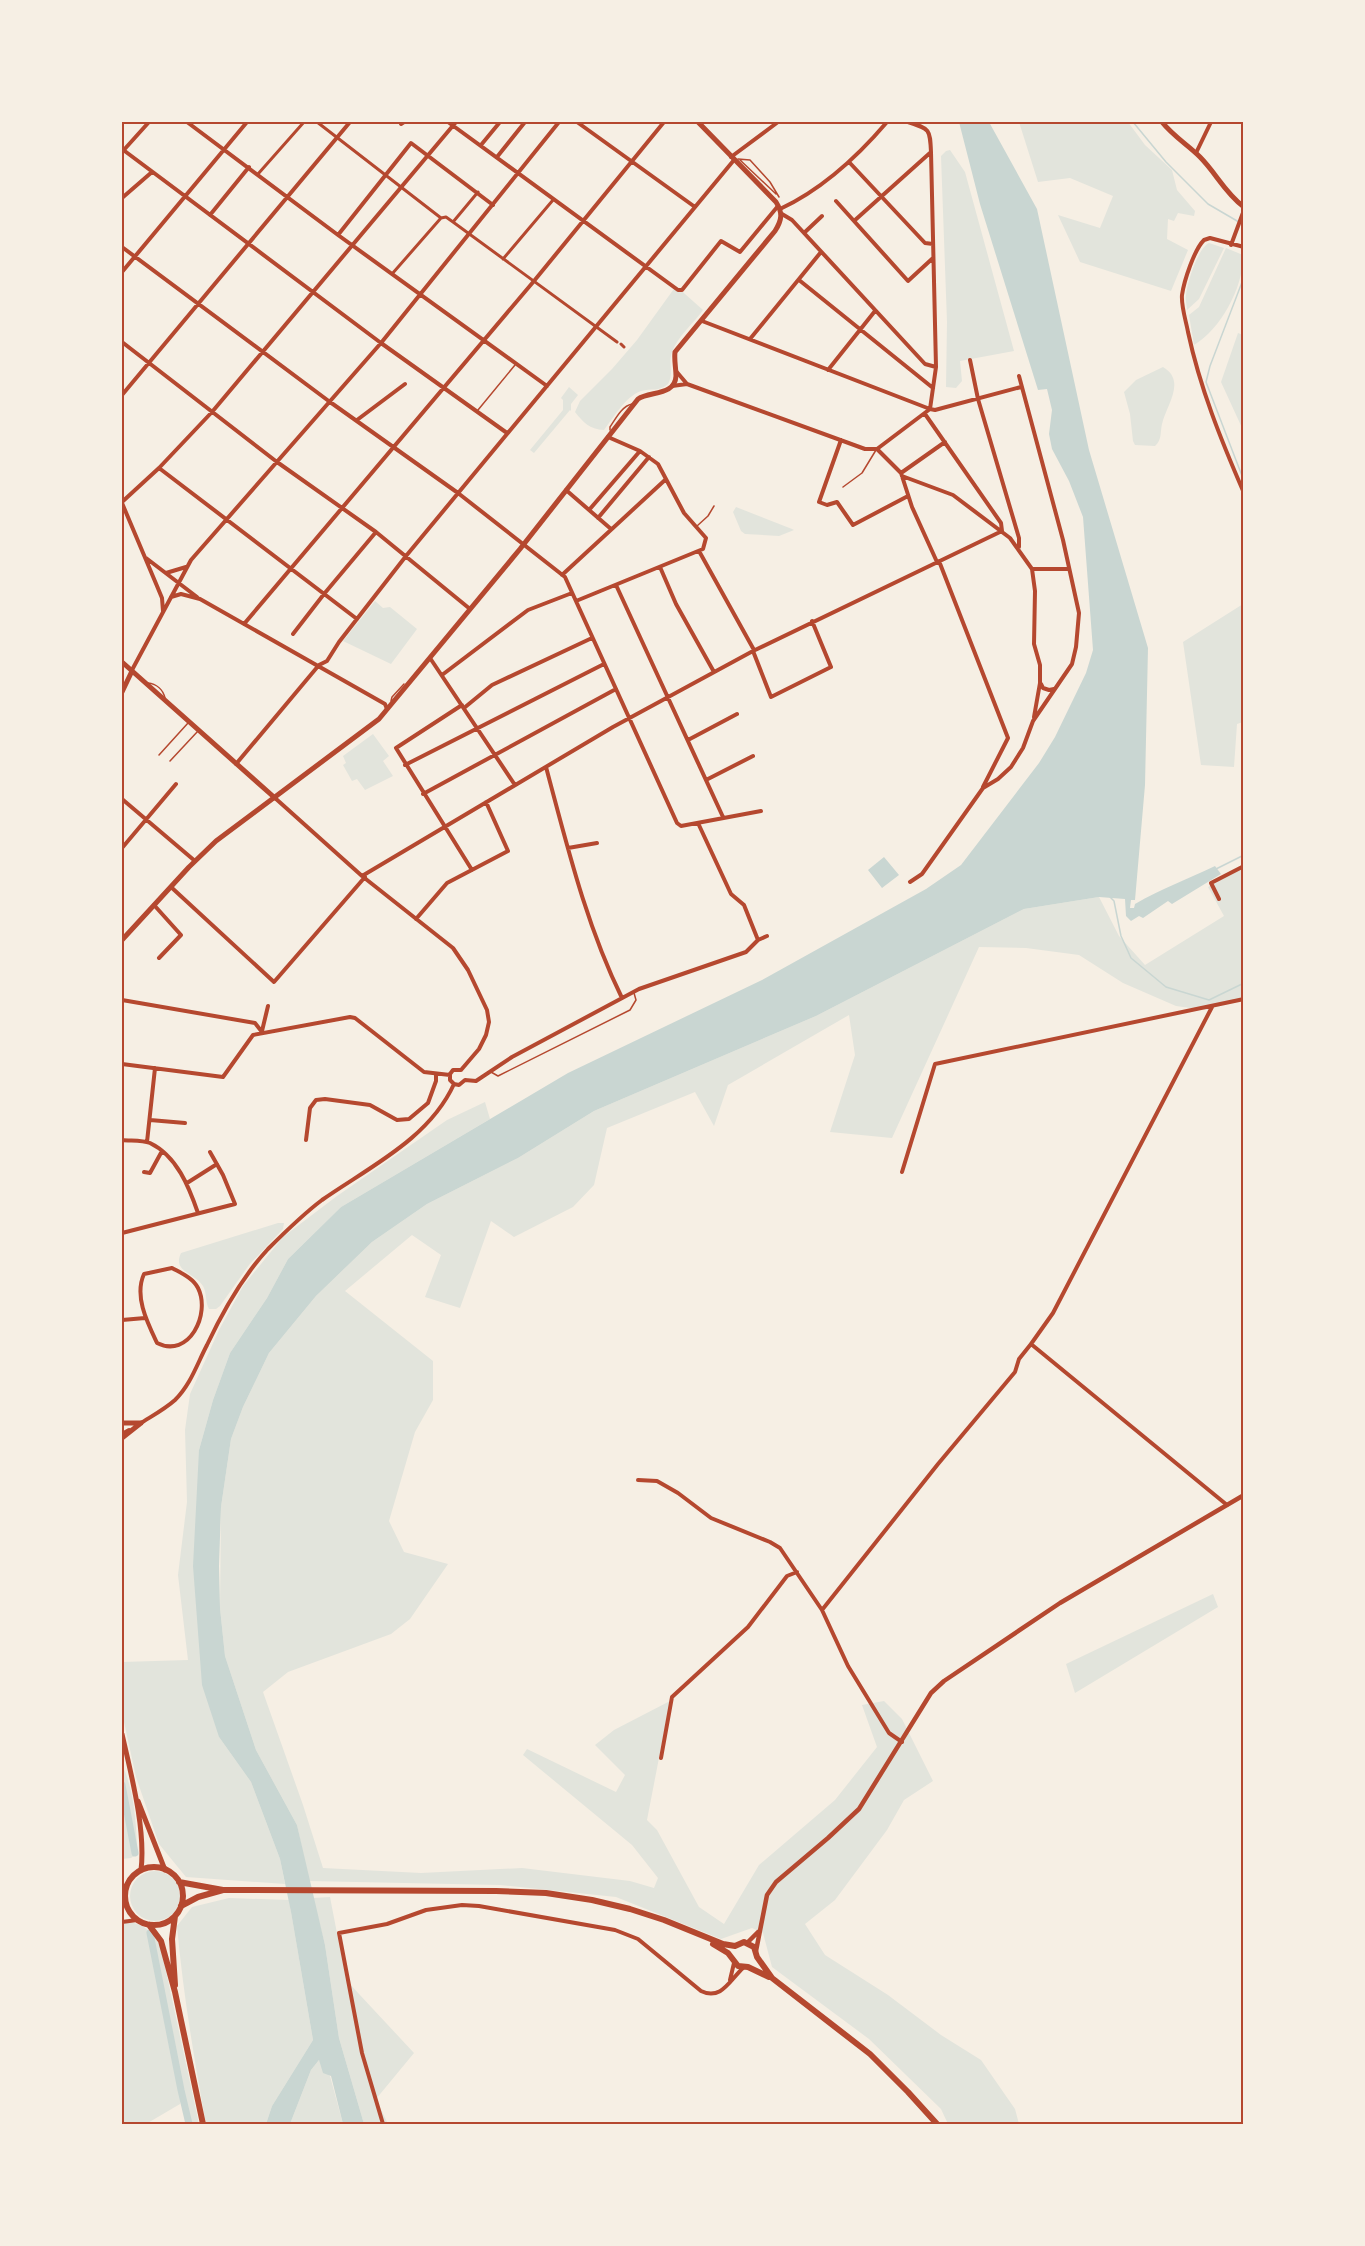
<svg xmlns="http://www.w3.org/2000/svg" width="1365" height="2246" font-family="'Fira Sans',sans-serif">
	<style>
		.green { fill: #e2e4dc }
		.water { fill: #c9d6d2 }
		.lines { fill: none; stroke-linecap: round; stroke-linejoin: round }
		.stream { stroke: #c9d6d2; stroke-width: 1.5 }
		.canal { stroke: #c9d6d2; stroke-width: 7 }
		.service { stroke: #b5482f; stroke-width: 1.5 }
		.pedestrian { stroke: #b5482f; stroke-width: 3 }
		.minor { stroke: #b5482f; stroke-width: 4 }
		.tertiary { stroke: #b5482f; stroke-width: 4.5 }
		.secondary { stroke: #b5482f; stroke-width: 5 }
		.primary { stroke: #b5482f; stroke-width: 6 }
		.neatline { fill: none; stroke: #b5482f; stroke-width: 2 }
	</style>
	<rect width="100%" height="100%" fill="#f6efe4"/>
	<path class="green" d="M1019,122H1128L1145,145L1172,170L1177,190L1195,211L1194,216L1178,213L1174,221L1168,219L1167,239L1188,250L1171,291L1080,262L1058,215L1100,228L1113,196L1070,178L1038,182Z
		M950,150L965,172L1014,351L960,361L962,381L956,388L946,387L947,322L941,156L946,151Z
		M1209,243L1224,248L1199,299L1187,310C1187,305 1185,300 1186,295C1187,283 1198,248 1209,243Z
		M1226,248L1243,255C1244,286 1221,329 1194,345L1189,315L1199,307Z
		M676,286L703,310C694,323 677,337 672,352C668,363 674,374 668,384C659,392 651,388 641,391C625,397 614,417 604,430C589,429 584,423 575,412L580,401L612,369L637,340Z
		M1238,333L1243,335V430L1221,382Z
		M1163,367C1187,381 1166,406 1162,424C1160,433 1162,440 1155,446L1135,445L1133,441L1130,414L1124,392L1136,380Z
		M569,387L578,395L571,404V411L570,410L534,453L530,450L563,410V400L561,398Z
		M736,507L792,529L794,530L779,536L745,534L741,531L733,512Z
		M375,601L383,608L390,607L417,629L391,664L343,641Z
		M1243,604V722L1237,724L1234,767L1201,765L1183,642Z
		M373,734L389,756L383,761L393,776L365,790L357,779L352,781L343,765L346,763L343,756Z
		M1243,868V1000L1205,1010L1176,1006L1123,983L1079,955L1026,948L979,947L892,1138L830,1132L855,1055L849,1015L728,1085L714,1126L695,1092L607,1128L594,1185L573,1207L514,1237L491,1221L460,1308L425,1297L441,1255L412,1235L345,1291L433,1361V1400L415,1432L389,1521L404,1552L448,1564L410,1619L391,1634L288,1672L263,1692L303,1805L323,1868L421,1873L522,1868L630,1881L654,1888L658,1878L632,1845L523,1755L527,1749L616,1792L625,1775L595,1745L614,1730L670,1701L647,1820L657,1830L699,1907L724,1924L759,1865L835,1800L877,1747L862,1705L884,1701L902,1719L933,1781L904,1800L887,1830L835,1900L805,1924L825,1955L888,1995L941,2035L981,2060L1015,2109L1019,2124H948L941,2109L869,2039L772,1967L763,1933L752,1928L721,1939L616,1897L500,1885L309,1881L297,1825L256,1750L225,1656L220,1608L221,1507L231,1439L243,1407L269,1353L316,1296L372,1242L427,1204L518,1158L594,1111L816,1016L1024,909L1099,897L1119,936L1145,965L1224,916L1208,887Z
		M485,1102L490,1119L341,1207L288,1259L267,1298L230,1353L213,1400L199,1450L219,1737L251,1782L280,1859L285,1884L186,1877L159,1844L136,1777L122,1713V1662L188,1660L178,1575L187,1502L185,1430L190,1394L219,1330L243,1286L283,1237L337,1196L447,1120Z
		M278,1223H284L283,1229L249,1265L220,1306L216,1309H209C205,1302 207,1293 203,1286C195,1273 172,1272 181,1253Z
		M1213,1594L1218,1607L1075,1693L1066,1664Z
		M122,1765C134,1788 137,1828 137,1854L131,1858L122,1859Z
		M130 1896a25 25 0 1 1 50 0a25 25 0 1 1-50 0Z
		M330,1897L346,1980L414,2053L376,2099L388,2124H364L339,2038L325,1945L313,1898Z
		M229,1898L289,1900L313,2040L272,2106L266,2124H206C194,2058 183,1993 177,1926L192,1907Z
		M128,1922C146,1924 154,1934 161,1948L199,2124H186L181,2101L180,2104L146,2124H122V1925Z
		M319,2060L330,2076L343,2124H290L311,2070Z"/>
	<path class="water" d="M959,122H989L1037,209L1089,450L1148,648L1145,785L1135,900H1131L1130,908H1134L1135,904C1161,889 1188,879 1215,866L1221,874L1172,904L1168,901L1143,918L1139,916L1131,921L1126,916L1125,899L1099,897L1024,909L816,1016L594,1111L518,1158L427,1204L372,1242L316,1296L269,1353L243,1407L231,1439L221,1507L219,1566L220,1608L225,1656L256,1750L297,1825L325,1945L339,2038L364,2124H343L331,2076L323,2073L319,2060L311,2070L290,2124H266L272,2106L313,2040L291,1912L280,1859L251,1782L219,1737L202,1685L193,1566L199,1450L213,1400L230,1353L267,1298L288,1259L341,1207L568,1073L762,980L926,889L961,865L1039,763L1055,737L1086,673L1093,650L1083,517L1069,481L1052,449L1049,434L1052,410L1047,389L1038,390L980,204Z
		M884,857L899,875L882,888L868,870Z"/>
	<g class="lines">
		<path class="stream" d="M1133,122L1166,162L1208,204L1244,225
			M1244,277L1210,366L1206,382L1244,481
			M1216,869L1244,855
			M1110,897L1114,901L1121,936L1131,958L1166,987L1209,1000L1244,983"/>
		<path class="canal" d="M122,1785L135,1853
			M150,1933L181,2090L189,2124"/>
		<path class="service" d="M738,159L750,160L770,182L779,197
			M740,160L776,194
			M478,410L515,365
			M610,430V427C616,418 622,406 632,404
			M843,487L862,473L876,450
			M697,526L708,516L714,506
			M148,683C156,684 163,689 165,698
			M391,701L392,697L404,684
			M159,755L188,723
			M170,761L198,731
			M491,1072L498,1076L630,1010L636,1000L634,993"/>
		<path class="pedestrian" d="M317,122L441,218L446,217L453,222L617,342
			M258,174L304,122
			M453,222L478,192
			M503,259L553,200
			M392,274L441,218
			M621,344L624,347"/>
		<path class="minor" d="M187,122L338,235L547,386
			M448,122L678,290H682L721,241L740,252L778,206
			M577,122L695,207
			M401,124L404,122
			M481,145L500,122
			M122,149L381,343L507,433
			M122,152L149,122
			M1196,153L1211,122
			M497,157L525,122
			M731,157L778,122
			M849,162L925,243L933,244
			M122,198L152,172
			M836,201L908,281L933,258
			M780,209C821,190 858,156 887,122
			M782,214L792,220L925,364L936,367
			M210,215L249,167
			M854,221L931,152
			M804,233L822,216
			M338,235L411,143L493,205
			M1231,245L1244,210
			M122,247L330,402L458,493L565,577L677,823L681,826L761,811
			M1244,247L1210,238L1204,240C1194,250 1184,281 1182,295C1181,306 1186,321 1188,332C1200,388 1221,440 1244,493
			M122,272L247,122
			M799,280L933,388
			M702,321L930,409L936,367L931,152C930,129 930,129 908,122
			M750,339L821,252
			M122,342L277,462L376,532L470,609
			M970,360L978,399L1019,538V547
			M828,370L875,311
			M676,371L687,384
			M672,386L687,384L865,449H877L930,409L935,410L1021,387
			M122,395L350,122
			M357,420L405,384
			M841,440L819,502L827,505L837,502L853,525L908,496
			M877,449L901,473L912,507L937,562
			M159,468L357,619
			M901,473L945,442
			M902,476L953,495L1010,538L1032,569L1035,591L1034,644L1040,665V683L1034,717
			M566,490L611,529
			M122,502L159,468L212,412L456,122
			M122,503L157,586L162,598L163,611
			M589,510L640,451
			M598,518L649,457
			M699,551L754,650
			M146,558L197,597
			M939,561L1008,738L983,787
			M660,567L676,604L714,672
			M1032,569H1069
			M166,573L186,567
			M562,575L665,480
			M616,585L723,817
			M171,597L181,594L200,599L385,704L387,709
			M576,601L703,549L706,538L684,513L658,464L640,451L608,437
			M244,624L534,281L664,122
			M293,634L324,594L376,532
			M753,651L771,697L831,667L812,621
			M430,658L515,785
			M132,670L191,560L381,343L559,122
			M442,675L528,610L572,593
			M1041,684L1043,688L1049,690L1054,689
			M462,705L396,748L472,870
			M464,708L492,685L592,638
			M688,740L737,714
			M236,764L319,665L327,661L339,642L406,556L734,160
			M405,765L604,664
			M546,767C567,845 586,925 622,998
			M706,780L753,756
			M423,794L616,689
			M275,798L362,876L453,948L468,970L487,1010L489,1022L486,1035L479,1049L461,1070
			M122,799L195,861
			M698,823L731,894L744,905L758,940
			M122,848L176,784
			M568,848L597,843
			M362,876L613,727L753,651L1002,531L1001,523L925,414
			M910,882L922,874L983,788L998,779L1011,767L1023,748L1033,721L1072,664L1076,647L1079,613L1063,540L1019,376
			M171,887L274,982L365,877
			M1219,899L1211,883L1244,866
			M154,905L181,935L159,958
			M416,919L447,883L508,851L486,802
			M122,1000L255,1023L262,1032
			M1212,1007L1053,1313L1031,1344L1227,1505
			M262,1031L268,1006
			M122,1064L223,1077L253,1035L350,1017L355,1018L424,1072L450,1075
			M454,1084L459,1085L465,1080L476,1081L512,1057L639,989L746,952L758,940L767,936
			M454,1084L450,1080V1074L453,1070H461
			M150,1120L185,1123
			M122,1140C130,1141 142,1140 150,1143C177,1156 189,1187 198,1213
			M306,1140L310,1108L316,1100L325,1099L370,1105L397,1120L409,1119L428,1103L436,1081V1074
			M147,1142L155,1068
			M144,1172L150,1173L162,1151
			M902,1172L935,1064L1244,999
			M187,1183L217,1164
			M122,1233L235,1204L223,1175L210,1152
			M172,1268C181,1273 193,1278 198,1288C211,1314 189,1359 157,1343C147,1322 134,1296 144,1274Z
			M122,1320L145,1318
			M141,1423C152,1416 165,1409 175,1400C191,1384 197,1364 207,1345C223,1311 242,1277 268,1249C285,1232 302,1215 322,1200C369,1167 429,1139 454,1084
			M122,1434L129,1430
			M638,1480L657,1481L678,1493L711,1518L770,1542L780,1548L822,1610L848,1666L889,1733L902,1742
			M822,1610L938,1464L1015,1372L1019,1359L1031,1344
			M661,1758L672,1697L748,1627L787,1576L797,1572
			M122,1903L125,1898
			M122,1922L137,1920
			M730,1980L734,1963
			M383,2124L362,2053L339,1933L387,1924L426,1910L462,1905L479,1906L615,1930L638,1939L701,1991C721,2001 730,1980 743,1968"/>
		<path class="tertiary" d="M747,1943L758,1932
			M756,1951L767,1895L776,1882L828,1838L859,1809L931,1693L944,1681L1060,1603L1244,1495"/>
		<path class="secondary" d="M1162,122C1173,136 1188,145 1200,157C1216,173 1225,193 1244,207
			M122,662L275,798
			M122,692L132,671
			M122,940L189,867L216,841L379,719L520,549L638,399C650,391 675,396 676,376C676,368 674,360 675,352L775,231C782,220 783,213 776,202L698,122
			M122,1423H141
			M122,1438L141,1423
			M122,1734C131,1774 146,1830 141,1870
			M138,1801L165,1870"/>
		<path class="primary" d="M125 1896a29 29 0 1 1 58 0a29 29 0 1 1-58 0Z
			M179,1882L223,1890
			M181,1906L198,1897L223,1890L496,1891L546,1893L592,1900L630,1909L664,1920L723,1944L735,1946L744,1942L754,1947L757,1957L772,1978L870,2054L908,2092L937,2124
			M175,1916L172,1939L175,1985
			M149,1925L161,1941L175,1992L203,2124
			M713,1944L728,1953L738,1966L748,1967L769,1977"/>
	</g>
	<rect width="1365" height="2246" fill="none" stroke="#f6efe4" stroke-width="246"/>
	<rect x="123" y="123" width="1119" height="2000" class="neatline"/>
</svg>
